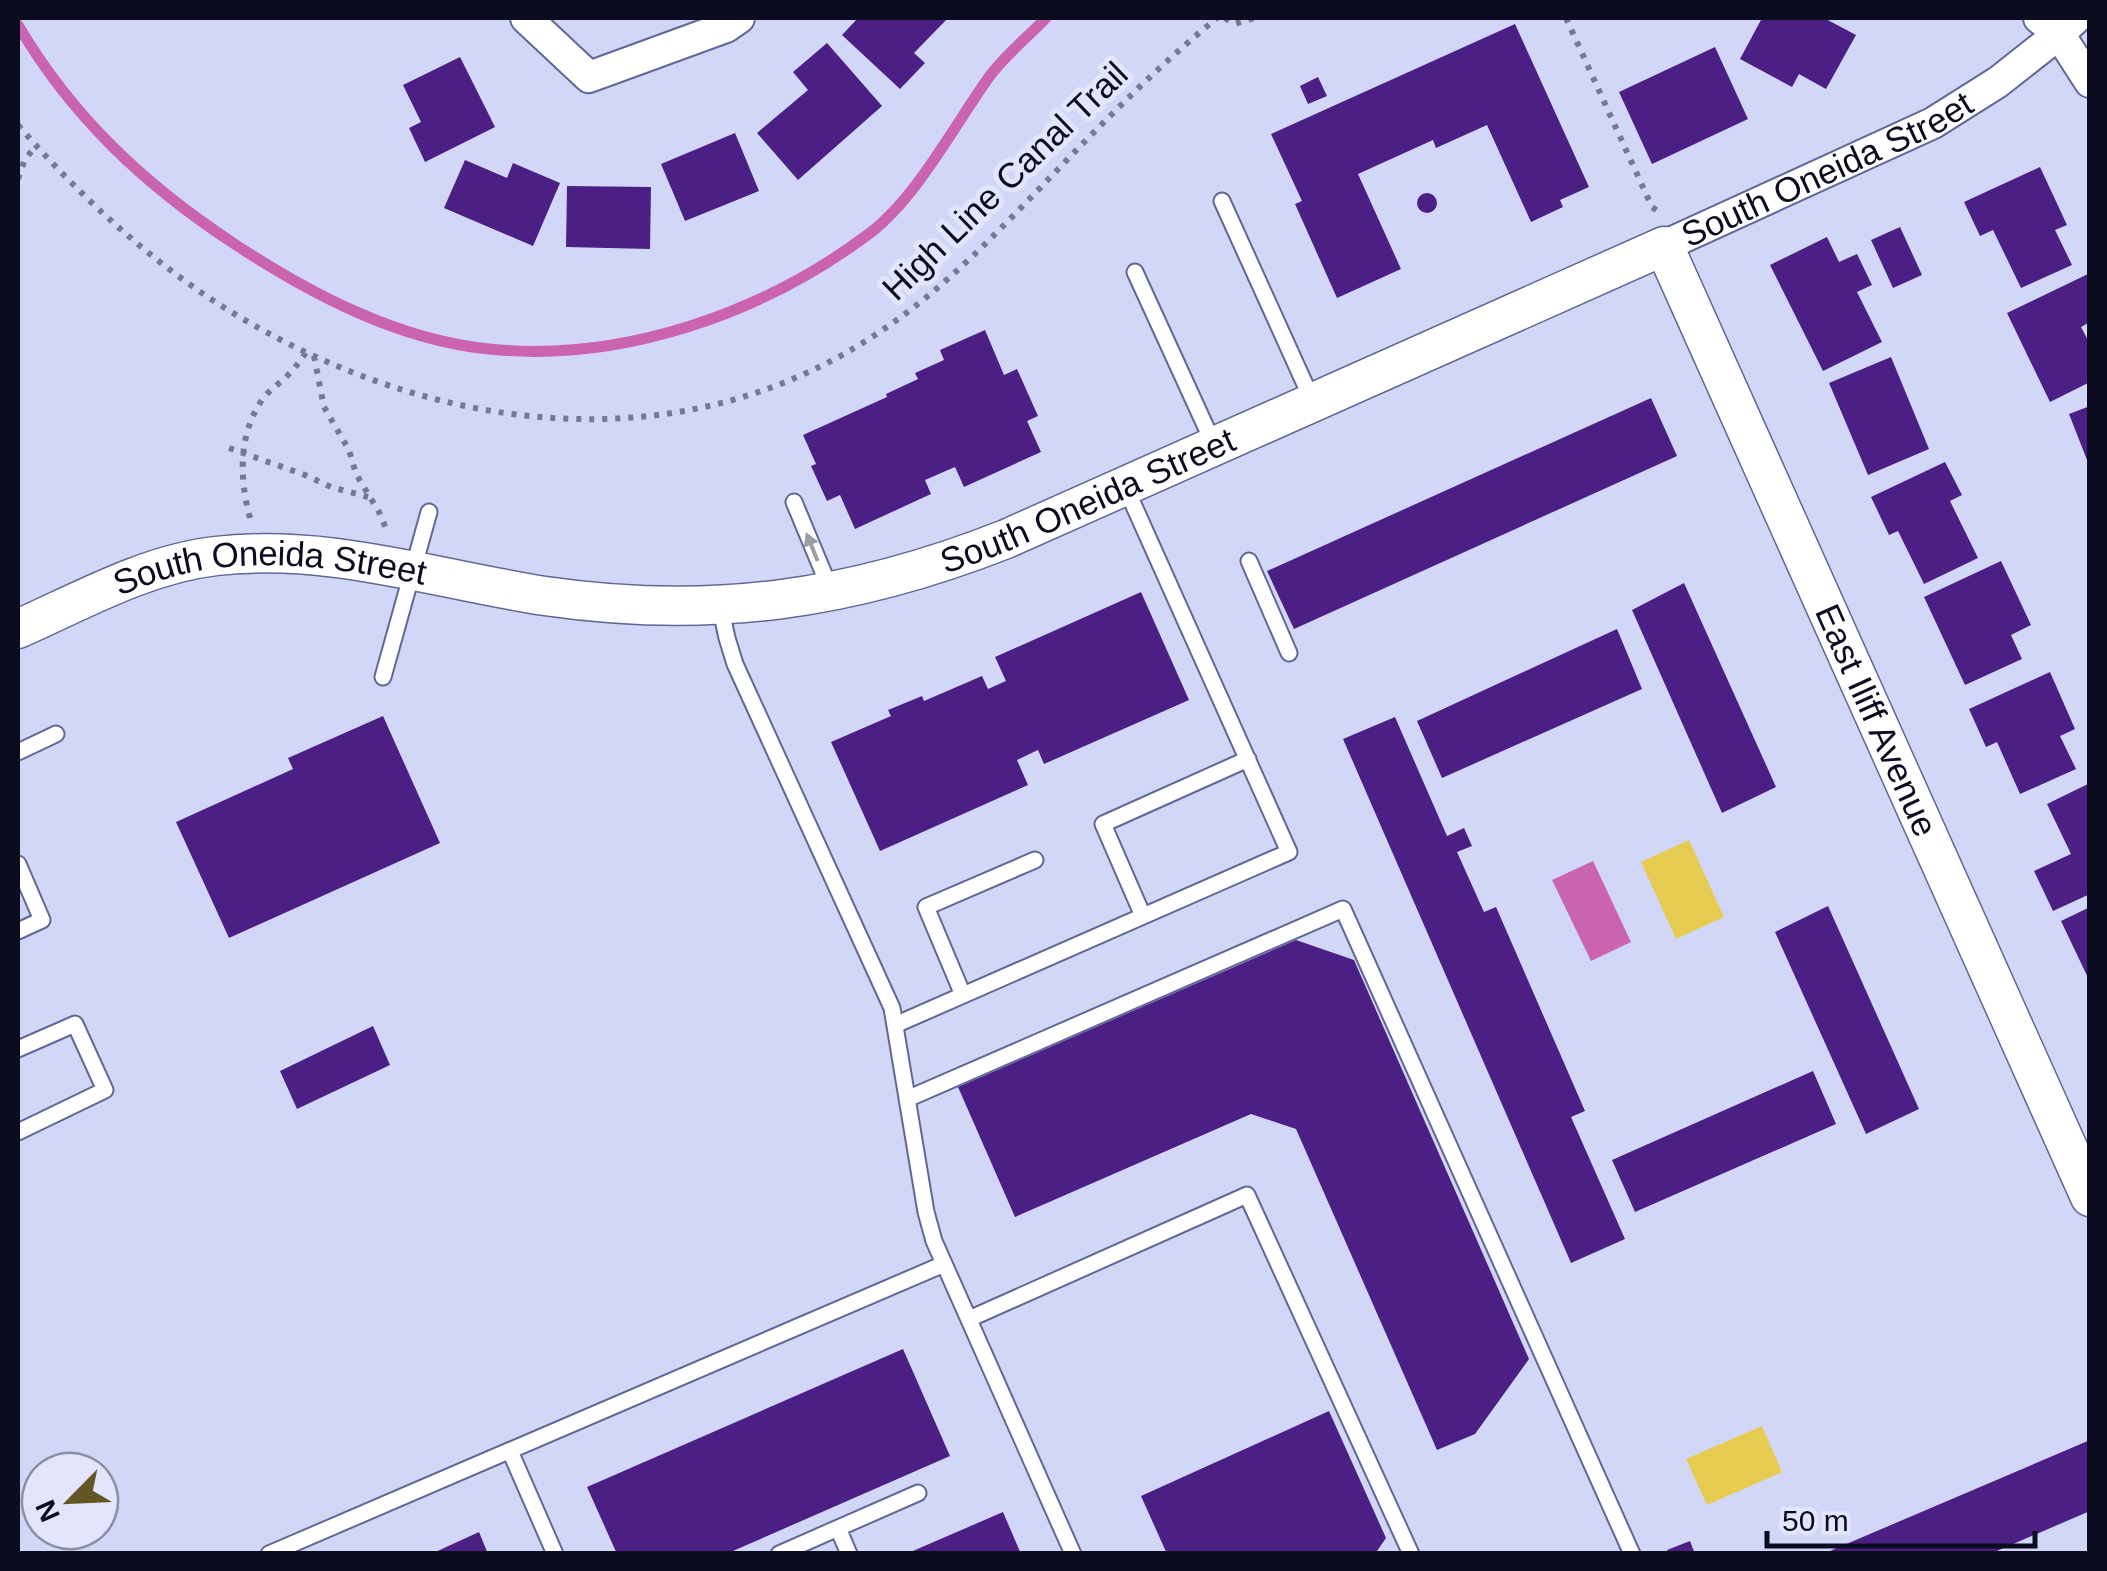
<svg xmlns="http://www.w3.org/2000/svg" width="2107" height="1571" font-family="Helvetica,sans-serif">
	<style>
		.green { fill: #e5cc51 }
		.water { fill: #cb64b0 }
		.lines { fill: none; stroke-linecap: round; stroke-linejoin: round }
		.stream { stroke: #cb64b0; stroke-width: 11 }
		.building { fill: #4c1f85 }
		.service-casing { stroke: #616796; stroke-width: 19 }
		.minor-casing { stroke: #616796; stroke-width: 34 }
		.tertiary-casing { stroke: #616796; stroke-width: 41 }
		.path { stroke: #767994; stroke-width: 6; stroke-dasharray: 5 8; stroke-linecap: butt }
		.service { stroke: #fff; stroke-width: 15 }
		.minor { stroke: #fff; stroke-width: 30 }
		.tertiary { stroke: #fff; stroke-width: 38 }
		.oneway { fill: #9d9ea5 }
		.labels { text-anchor: middle; stroke-width: 10; stroke-linejoin: round; paint-order: stroke }
		.street-label { font-size: 35px; fill: #0b0c1f; stroke: #e2e5fc }
	</style>
	<rect width="100%" height="100%" fill="#d2d7f8"/>
	<path class="green" d="M1689,840L1724,917L1676,939L1641,862Z
		M1762,1426L1782,1472L1707,1505L1686,1459Z"/>
	<path class="water" d="M1593,861L1631,942L1591,961L1552,880Z"/>
	<g class="lines">
		<path class="stream" d="M18,25C72,117 145,185 233,243C309,293 397,340 489,349C622,363 764,313 870,233C917,197 954,126 989,77C1005,55 1028,37 1046,18"/>
	</g>
	<path class="building" d="M858,18H948L914,53L925,63L900,89L842,35Z
		M1762,18H1824L1856,35L1826,89L1799,74L1792,87L1740,59Z
		M1515,24L1589,187L1560,200L1563,207L1531,222L1487,125L1436,148L1433,140L1358,174L1401,269L1337,298L1295,204L1302,201L1271,134Z
		M827,43L882,106L798,180L757,133L808,90L793,72Z
		M1715,47L1748,119L1652,164L1619,92Z
		M460,57L495,127L425,162L409,128L421,122L403,85Z
		M1318,77L1327,96L1308,104L1300,86Z
		M735,133L759,191L685,221L661,164Z
		M465,160L507,178L513,163L560,183L533,246L444,208Z
		M2040,167L2067,225L2055,230L2072,265L2021,288L1993,230L1980,236L1964,202Z
		M567,186L651,187L650,249L566,247Z
		M1417 203a10 10 0 1 1 20 0a10 10 0 1 1-20 0Z
		M1900,227L1922,275L1893,288L1871,240Z
		M1827,237L1839,262L1857,254L1872,285L1857,292L1882,342L1823,371L1770,265Z
		M2090,273V322L2081,327L2090,344V382L2050,402L2007,313Z
		M985,330L1004,375L1017,369L1038,416L1027,421L1041,452L964,487L955,467L925,480L931,494L855,529L840,495L827,501L811,466L816,464L803,435L887,397L886,394L918,379L915,373L944,360L940,350Z
		M1891,357L1929,449L1868,475L1829,383Z
		M1651,398L1677,456L1294,629L1267,571Z
		M2090,406V465H2089L2069,414Z
		M1945,462L1962,495L1950,501L1978,558L1924,584L1898,531L1889,535L1871,497Z
		M2001,561L2031,625L2011,635L2022,659L1965,685L1924,597Z
		M1684,583L1776,787L1722,813L1632,610Z
		M1141,592L1189,700L1044,764L1038,750L1017,760L1028,785L880,851L831,742L891,716L888,710L922,696L924,701L982,676L988,689L1006,681L995,657Z
		M1617,629L1642,689L1442,778L1417,721Z
		M2050,672L2075,729L2060,736L2076,769L2020,794L1997,742L1986,747L1969,709Z
		M383,716L440,843L229,938L176,822L293,769L288,758Z
		M1395,717L1447,836L1464,828L1472,846L1457,852L1484,912L1496,907L1585,1111L1571,1117L1625,1239L1571,1263L1343,739Z
		M2090,783V894L2053,911L2034,871L2071,854L2047,804Z
		M1828,906L1919,1109L1866,1134L1775,932Z
		M2090,907V982L2061,921Z
		M1296,940L1354,960L1529,1359L1475,1434L1437,1450L1296,1129L1251,1114L1015,1217L958,1087Z
		M373,1026L390,1065L297,1109L280,1071Z
		M1813,1071L1836,1124L1635,1212L1612,1160Z
		M903,1349L950,1456L726,1554H617L587,1487Z
		M1329,1411L1386,1538L1375,1554H1167L1141,1496Z
		M2090,1440V1511L1990,1554H1823Z
		M1003,1512L1021,1554H906Z
		M479,1532L488,1554H431Z
		M1690,1541L1695,1554H1669L1667,1550Z"/>
	<g class="lines">
		<defs>
			<path id="service" d="M1222,201L1313,402
				M1135,272L1215,447
				M794,502L831,591
				M1249,561L1289,653
				M720,606L727,638L735,664L892,1008L926,1212L934,1241L1073,1554
				M383,677L429,512
				M18,752L56,734
				M18,864L42,920L18,931
				M1143,916L1103,824L1248,759
				M963,995L926,907L1035,860
				M895,1025L1289,852L1125,486
				M18,1049L75,1024L105,1090L18,1132
				M907,1099L1343,909L1632,1554
				M969,1319L1247,1195L1411,1554
				M510,1451L555,1554
				M838,1528L849,1554
				M269,1554L944,1264
				M779,1554L918,1493"/>
			<g id="minor">
				<path d="M526,18L589,77L726,27L739,18"/>
				<path d="M2039,18L2059,34L2090,82"/>
				<path id="s1" d="M1664,246L1933,123L1998,82L2059,34L2076,18"/>
			</g>
			<g id="tertiary">
				<path id="s2" d="M18,629C81,601 146,564 216,556C329,543 435,579 545,596C711,620 851,600 1006,539L1664,246L2090,1197"/>
			</g>
		</defs>
		<use href="#service" class="service-casing"/>
		<use href="#minor" class="minor-casing"/>
		<use href="#tertiary" class="tertiary-casing"/>
		<path class="path" d="M1225,18L1234,24L1254,18
			M1566,18L1652,207L1659,212
			M18,125C76,192 144,256 220,305C421,432 676,470 881,331C950,285 1007,222 1064,163C1113,112 1163,62 1217,18
			M18,179L25,159L36,146
			M314,356L324,407L349,450L356,474L379,512L387,531
			M229,448L305,475L331,487L368,497
			M250,518C239,477 238,433 264,397C271,389 280,383 287,376C295,368 301,360 307,351"/>
		<use href="#service" class="service"/>
		<use href="#minor" class="minor"/>
		<use href="#tertiary" class="tertiary"/>
	</g>
	<defs><path id="oneway-solid" d="M-6-.8H1V-3.2L6.5 0L1 3.2V.8H-6Z" transform="scale(2.5)"/></defs>
	<use class="oneway" href="#oneway-solid" transform="translate(812 547) rotate(-112)"/>
	<g class="labels">
		<g class="street-label">
			<text dy="12" stroke="none"><textPath href="#s1" startOffset="180">South Oneida Street</textPath></text>
			<text transform="translate(1005 181) rotate(-44)" y="12">High Line Canal Trail</text>
			<text dy="12" stroke="none"><textPath href="#s2" startOffset="1105">South Oneida Street</textPath></text>
			<text dy="12" stroke="none"><textPath href="#s2" startOffset="265">South Oneida Street</textPath></text>
			<text dy="12" stroke="none"><textPath href="#s2" startOffset="2255">East Iliff Avenue</textPath></text>
		</g>
	</g>
	<rect width="2107" height="1571" fill="none" stroke="#0b0c1f" stroke-width="40"/>
	<g transform="translate(70 1501) rotate(246)"><circle r="48" fill="#e2e5fc" stroke="#8c8ea4" stroke-width="2.5"/>
	<path d="M0-8L18 38L0 25L-18 38Z" fill="#625724"/>
	<text y="-15" font-size="28" font-weight="bold" text-anchor="middle" fill="#0b0c1f">N</text>
	</g>
	<path d="M1767 1531v15h268v-15" fill="none" stroke="#0b0c1f" stroke-width="5"/>
	<text x="1782" y="1531" font-size="30" fill="#0b0c1f" stroke="#e2e5fc" stroke-width="8" paint-order="stroke">50 m</text>
</svg>
